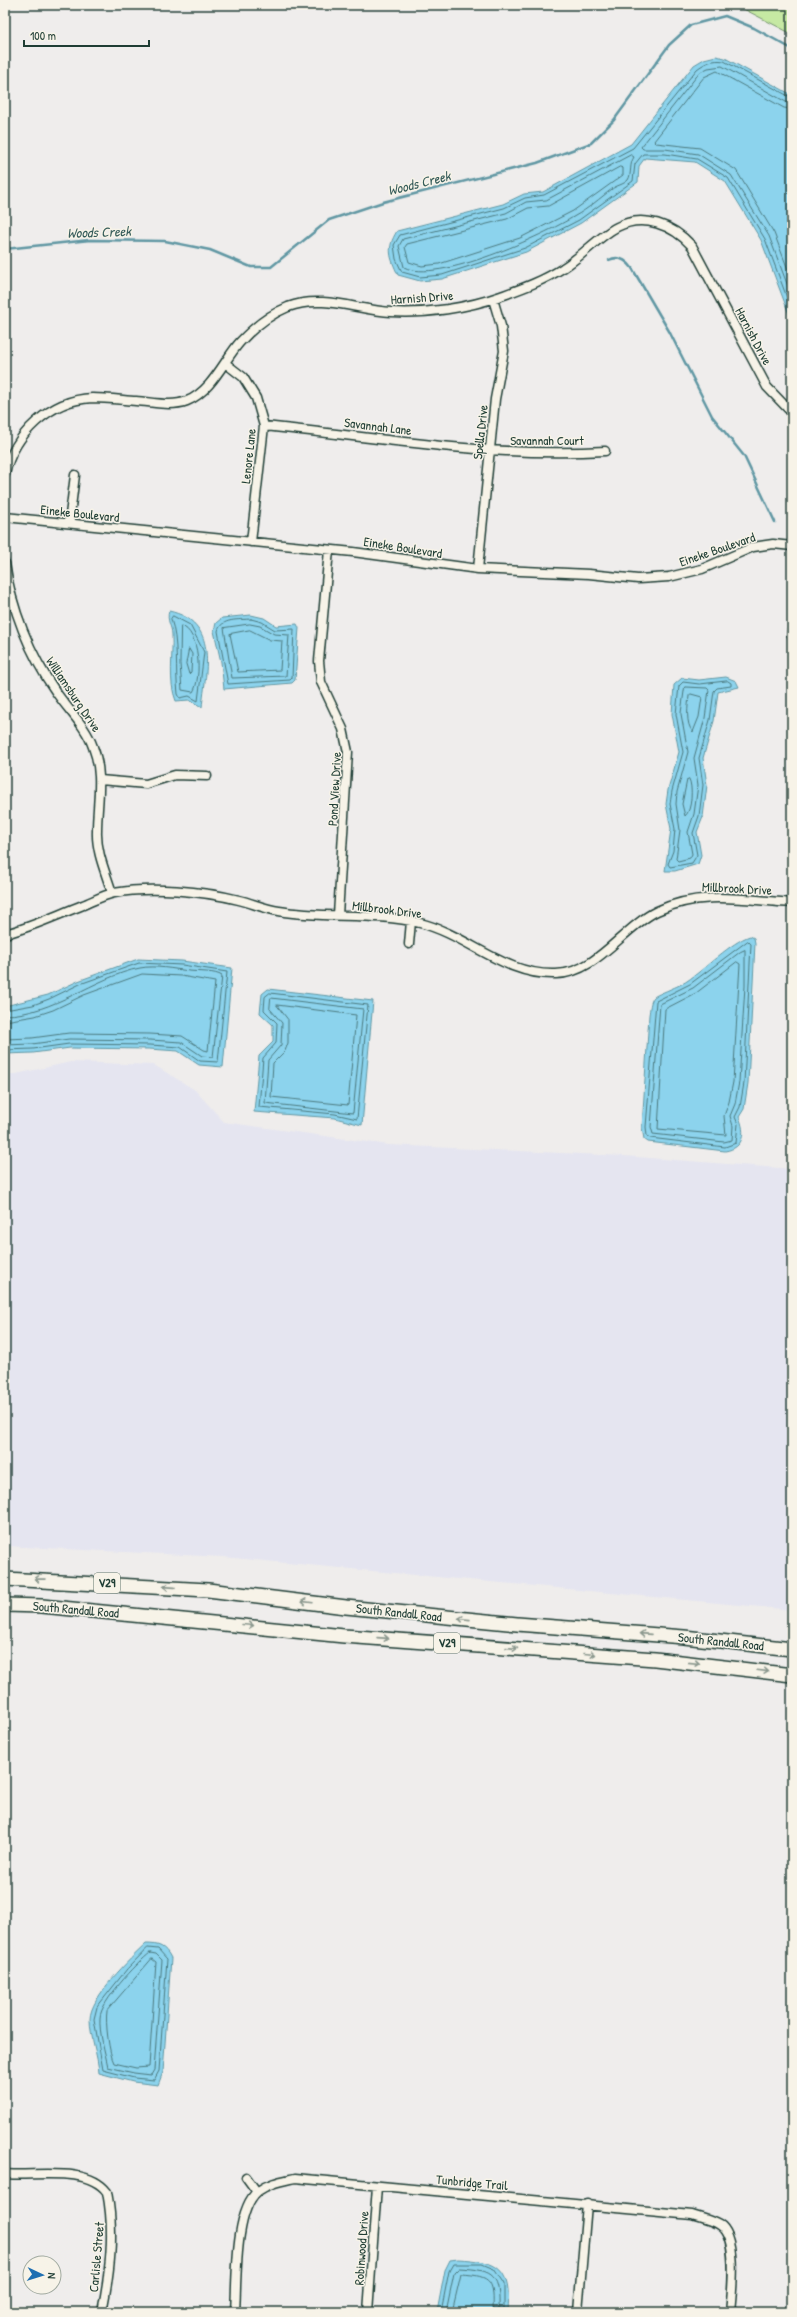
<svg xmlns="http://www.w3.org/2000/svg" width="797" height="2317" font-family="'Patrick Hand',sans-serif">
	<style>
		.built { fill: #e5e5f0 }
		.green { fill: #c6e9a3; stroke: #72936c }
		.water { fill: #8cd3ed; stroke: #6097a3 }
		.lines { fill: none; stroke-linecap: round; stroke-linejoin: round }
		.shore { stroke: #4b797e; stroke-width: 1 }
		.stream { stroke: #6097a3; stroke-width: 2.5 }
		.minor-casing { stroke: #1f3d34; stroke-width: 11 }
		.primary-casing { stroke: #1f3d34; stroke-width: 16 }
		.minor { stroke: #f7f3e8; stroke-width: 8 }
		.primary { stroke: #f7f3e8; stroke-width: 13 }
		.oneway { stroke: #8b988e }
		.labels { text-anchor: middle; stroke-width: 3; stroke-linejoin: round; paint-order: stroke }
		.shield { fill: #f7f3e8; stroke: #60746a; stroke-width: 1 }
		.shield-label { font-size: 12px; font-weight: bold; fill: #1f3d34 }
		.street-label { font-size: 13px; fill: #1f3d34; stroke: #f7f3e8 }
		.water-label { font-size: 14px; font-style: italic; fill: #355b59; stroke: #f7f3e8 }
	</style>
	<rect width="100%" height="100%" fill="#efedec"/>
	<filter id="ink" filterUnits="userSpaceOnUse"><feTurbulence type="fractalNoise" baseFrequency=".025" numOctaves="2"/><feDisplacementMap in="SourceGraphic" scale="8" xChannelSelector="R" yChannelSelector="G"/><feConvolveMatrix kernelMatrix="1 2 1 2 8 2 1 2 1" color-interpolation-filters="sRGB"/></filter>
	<g filter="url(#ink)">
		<path class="built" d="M71,1062L154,1065L195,1090L224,1122L389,1145L624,1156L792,1169V1610L223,1557L5,1546V1074H16Z"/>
		<path class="green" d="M736,5H789L792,7V34Z"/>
		<path class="water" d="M716,56L725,58L792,95V322L761,240L725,181L695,162L645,158L639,166L638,182L581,223L526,252L442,279L420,281L398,275C390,257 386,249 397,231L503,204L524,194L543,192L631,144L694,65L704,59Z
			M169,611C219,622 206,669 202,707L189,700L176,701C168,681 173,657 172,635C172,626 166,621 169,611Z
			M251,615L264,618L276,626L297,624L299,628L295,680L292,683L224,689L221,662L214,631L216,623L222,618Z
			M726,677L736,681L739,687L718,692L714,721L703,758L707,785L703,817L697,832L701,855L698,864L675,871H665L671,829L666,804L668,790L679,752L672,714L674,685L682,678L699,680Z
			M750,936L754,938L755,943L748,1083L744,1109L739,1117C746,1133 744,1148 725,1151L648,1142L644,1139L642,1128L649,1015C650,1010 650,1001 654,997C657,994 680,986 687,981C705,969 731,942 750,936Z
			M138,959L182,961L232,968L223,1067L199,1065L178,1051L149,1049L70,1048L33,1053L5,1054V1006L48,995L78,981Z
			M268,989L373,1001L362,1125L335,1118L254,1112L259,1056L273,1042V1025L260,1013L262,994Z
			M146,1944C159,1944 165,1946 171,1958L163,2072L158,2085L133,2082L99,2073C98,2055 90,2037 90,2019C90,1997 130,1959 146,1944Z
			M458,2259C500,2261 511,2269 508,2312H437L445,2270L450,2260Z"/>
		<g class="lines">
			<path class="shore" d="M792,98L724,61C713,59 705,63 697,69L633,148L544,195L525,198L504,208L400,235L394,245L396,259L402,272L420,277L442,275L525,248L579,220L633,181L635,164L643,154H665L697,159L728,178L765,239L792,311
				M792,103L786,102L722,66L708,68L700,72L641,147L643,149H665L698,154L731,175L769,236L792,297
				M792,109L784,108L717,71L704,77L654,141L656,143L700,148L736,170L774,233L792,280
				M631,155L634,157C629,164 632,174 628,180C623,185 617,185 612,189C600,198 588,209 575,216C544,235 437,285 404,267L399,246L403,239L506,213L526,202L546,200Z
				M620,167L623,168V175L573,211L520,238L439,264L422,266L409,262L405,247L407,244L507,219L528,208L548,206Z
				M173,616L190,625L204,652L198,701L189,696L180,698L178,694C175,669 179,642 171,619Z
				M251,619L262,622L275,630L294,629L292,678L290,680L228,684L218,631C221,618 239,620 251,619Z
				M250,624L260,626L274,634L289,635L286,676L232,678L224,628Z
				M181,626C200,630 202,679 193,692L182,690L180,664Z
				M250,630L270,640L282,641L280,670L238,672L230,634Z
				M189,649L192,654L191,672L189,674L186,664Z
				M728,681L731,683V686L717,688L714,691L710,720L699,758L703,785L699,816L693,833L697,855L692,863L670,867L668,864L673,851L675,829L670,804L672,791L683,752L676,714L679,686L683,682L699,684Z
				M685,687L707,688L709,690L705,718L694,758L698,785L694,814L688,832L692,854L690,858L678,861L676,859L680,830L676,804L677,792L688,752L681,714Z
				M691,694L702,697L699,717L693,732C685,724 688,706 689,696Z
				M689,779C693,786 692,811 685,816L682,804L687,780Z
				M748,941L751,944L744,1083L740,1107L735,1117L738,1124L736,1143L725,1147L650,1138L647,1136L646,1127L656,1001L690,984Z
				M745,950V986L739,1082L735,1104L730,1116L733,1126L732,1140L724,1142L653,1134L651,1127L660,1004L693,988L740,952Z
				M737,962L740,964L733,1082L729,1102L724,1116L726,1135L658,1129L665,1009L696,993Z
				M270,993L368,1005L357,1119L335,1114L259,1107L263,1058L276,1043L277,1023L264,1010L265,997Z
				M271,998L363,1009L353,1113L265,1103L268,1060L281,1045L282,1023L270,1009Z
				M277,1005L356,1015L348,1105L271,1097L273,1063L285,1051L288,1043V1020Z
				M5,1010L33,1005L49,999L80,984L139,963L182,965L227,972L218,1062L200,1061L180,1047L150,1045L69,1044L33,1049L5,1050
				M5,1015C53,1015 94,977 140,968C155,965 174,969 189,971C199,972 215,971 222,976L213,1057L202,1056L181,1042L150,1040L69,1039L32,1044L5,1045
				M5,1021L35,1016L53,1010L84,995L142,974L181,976L215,982L208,1051L204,1050L182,1036L150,1034L69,1033L32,1038L5,1039
				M148,1948L158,1949L167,1959L159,2071L154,2080L134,2078L103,2070L94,2019L97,2007L127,1969Z
				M150,1953L156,1954L162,1960L154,2070L151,2075L134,2073L108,2067C105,2052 99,2033 100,2018C100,2002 137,1963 150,1953Z
				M152,1959L156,1962L149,2067L136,2068L114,2063C109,2053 105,2023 107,2011Z
				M441,2312L449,2271L453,2264H482L494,2269L504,2284V2312
				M446,2312L454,2273L459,2268C496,2270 500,2275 499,2312
				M452,2312L461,2274C493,2276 494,2281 493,2312"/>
			<path class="stream" d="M5,249L90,240L165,241L210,250L251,267H271L329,220L383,202L537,163L591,143L614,120L669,45L691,25L725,16L754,28L792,49
				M609,260C619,255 626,260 632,268L669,331L712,416L744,456L775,522"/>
			<defs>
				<path id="minor" d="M225,363L243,377L256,398L264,426L251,542
					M264,426C377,437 491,458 605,451
					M5,474C14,434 50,400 92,398C107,398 122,400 136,401C153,402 171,407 187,401C212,391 224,360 240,342C253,328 271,314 288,307C322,294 357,310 391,312C427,314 467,308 501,296C523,288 543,281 563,268C581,257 598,237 617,227C643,213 673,225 692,246L767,387L792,413
					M5,517L353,552L478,569L589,574L638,579L669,577L702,569L753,547L773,544L792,546
					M69,523L75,475
					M329,550L319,661L321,682L343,729L348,752L338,915
					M5,563C11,608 30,655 56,692C68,710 86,726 93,747C104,775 97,802 97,831C96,852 106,873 112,893
					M478,569L495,399L504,351L501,326L493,299
					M792,635V631
					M100,780L146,784L175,775L207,776
					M5,934C32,927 57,915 83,905C93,901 104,895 114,893C150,886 203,891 239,900C252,903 265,909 279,911C325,919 375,912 420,923C468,935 504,976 556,974C597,973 622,928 657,911C701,890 745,900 792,903
					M409,944L411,921
					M5,2174C33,2177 87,2165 107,2192C115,2233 110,2271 102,2312
					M246,2177L257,2192
					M235,2312C237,2283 234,2210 258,2191C269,2183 282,2181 295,2178L692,2215C701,2218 711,2220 719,2225C739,2237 732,2292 730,2312
					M368,2312L377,2186
					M578,2312L587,2204"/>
				<path id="primary" d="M5,1579L208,1590L346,1607L517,1624L684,1637L792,1649
					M5,1605L42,1606L344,1636L655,1659L792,1675"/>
			</defs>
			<use href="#minor" class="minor-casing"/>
			<use href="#primary" class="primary-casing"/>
			<use href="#minor" class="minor"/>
			<use href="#primary" class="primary"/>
		</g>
		<defs><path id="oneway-shaft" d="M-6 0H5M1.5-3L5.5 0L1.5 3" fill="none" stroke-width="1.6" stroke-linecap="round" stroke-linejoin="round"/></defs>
		<g class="oneway">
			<use href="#oneway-shaft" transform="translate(40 1579) rotate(-179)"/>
			<use href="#oneway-shaft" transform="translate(169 1587) rotate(-176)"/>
			<use href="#oneway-shaft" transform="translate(307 1602) rotate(-173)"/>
			<use href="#oneway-shaft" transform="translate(464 1619) rotate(-174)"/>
			<use href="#oneway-shaft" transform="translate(248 1625) rotate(5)"/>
			<use href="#oneway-shaft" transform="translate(645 1634) rotate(-176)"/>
			<use href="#oneway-shaft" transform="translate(383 1638) rotate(4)"/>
			<use href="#oneway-shaft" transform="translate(512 1648) rotate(4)"/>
			<use href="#oneway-shaft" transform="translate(590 1654) rotate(5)"/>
			<use href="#oneway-shaft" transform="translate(694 1663) rotate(6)"/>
			<use href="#oneway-shaft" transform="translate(763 1671) rotate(7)"/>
		</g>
	</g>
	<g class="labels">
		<g class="shield">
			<rect x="94" y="1573" width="26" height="20" rx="3"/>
			<rect x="434" y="1633" width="26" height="20" rx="3"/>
		</g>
		<g class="shield-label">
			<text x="107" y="1587">V29</text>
			<text x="447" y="1647">V29</text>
		</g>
		<g class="street-label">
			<text transform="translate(422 297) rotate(-4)" y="5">Harnish Drive</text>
			<text transform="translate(754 336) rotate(62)" y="5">Harnish Drive</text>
			<text transform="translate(378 426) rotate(7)" y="5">Savannah Lane</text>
			<text transform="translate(480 432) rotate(-84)" y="5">Spella Drive</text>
			<text x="547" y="445">Savannah Court</text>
			<text transform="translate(248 456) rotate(-84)" y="5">Lenore Lane</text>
			<text transform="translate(80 513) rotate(6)" y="5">Eineke Boulevard</text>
			<text transform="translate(403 547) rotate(9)" y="5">Eineke Boulevard</text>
			<text transform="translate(717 549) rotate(-19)" y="5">Eineke Boulevard</text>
			<text transform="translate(74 694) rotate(56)" y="5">Williamsburg Drive</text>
			<text transform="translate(334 789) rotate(-87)" y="5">Pond View Drive</text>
			<text transform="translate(737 888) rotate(3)" y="5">Millbrook Drive</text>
			<text transform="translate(387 909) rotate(7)" y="5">Millbrook Drive</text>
			<text transform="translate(76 1609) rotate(5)" y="5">South Randall Road</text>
			<text transform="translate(399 1612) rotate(6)" y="5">South Randall Road</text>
			<text transform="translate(721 1641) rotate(6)" y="5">South Randall Road</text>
			<text transform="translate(472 2182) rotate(5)" y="5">Tunbridge Trail</text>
			<text transform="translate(361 2248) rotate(-86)" y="5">Robinwood Drive</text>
			<text transform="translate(96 2257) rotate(-85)" y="5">Carlisle Street</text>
		</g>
		<g class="water-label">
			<text transform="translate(419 183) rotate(-14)" y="5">Woods Creek</text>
			<text transform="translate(99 232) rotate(-2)" y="5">Woods Creek</text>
		</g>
	</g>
	<rect width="797" height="2317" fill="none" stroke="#f7f3e8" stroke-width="20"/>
	<rect x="10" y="10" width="777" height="2297" fill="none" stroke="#1f3d34" stroke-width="1.5" filter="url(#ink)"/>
	<g transform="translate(42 2275) rotate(94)"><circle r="19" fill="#f7f3e8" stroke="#a1aaa0"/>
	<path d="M0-3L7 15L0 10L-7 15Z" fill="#1f6fb2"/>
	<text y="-6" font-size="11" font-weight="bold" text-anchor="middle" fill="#1f3d34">N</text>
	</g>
	<path d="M24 40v6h125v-6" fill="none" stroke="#1f3d34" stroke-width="2"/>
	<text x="30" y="40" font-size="12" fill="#1f3d34" stroke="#f7f3e8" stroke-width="3" paint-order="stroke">100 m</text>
</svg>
